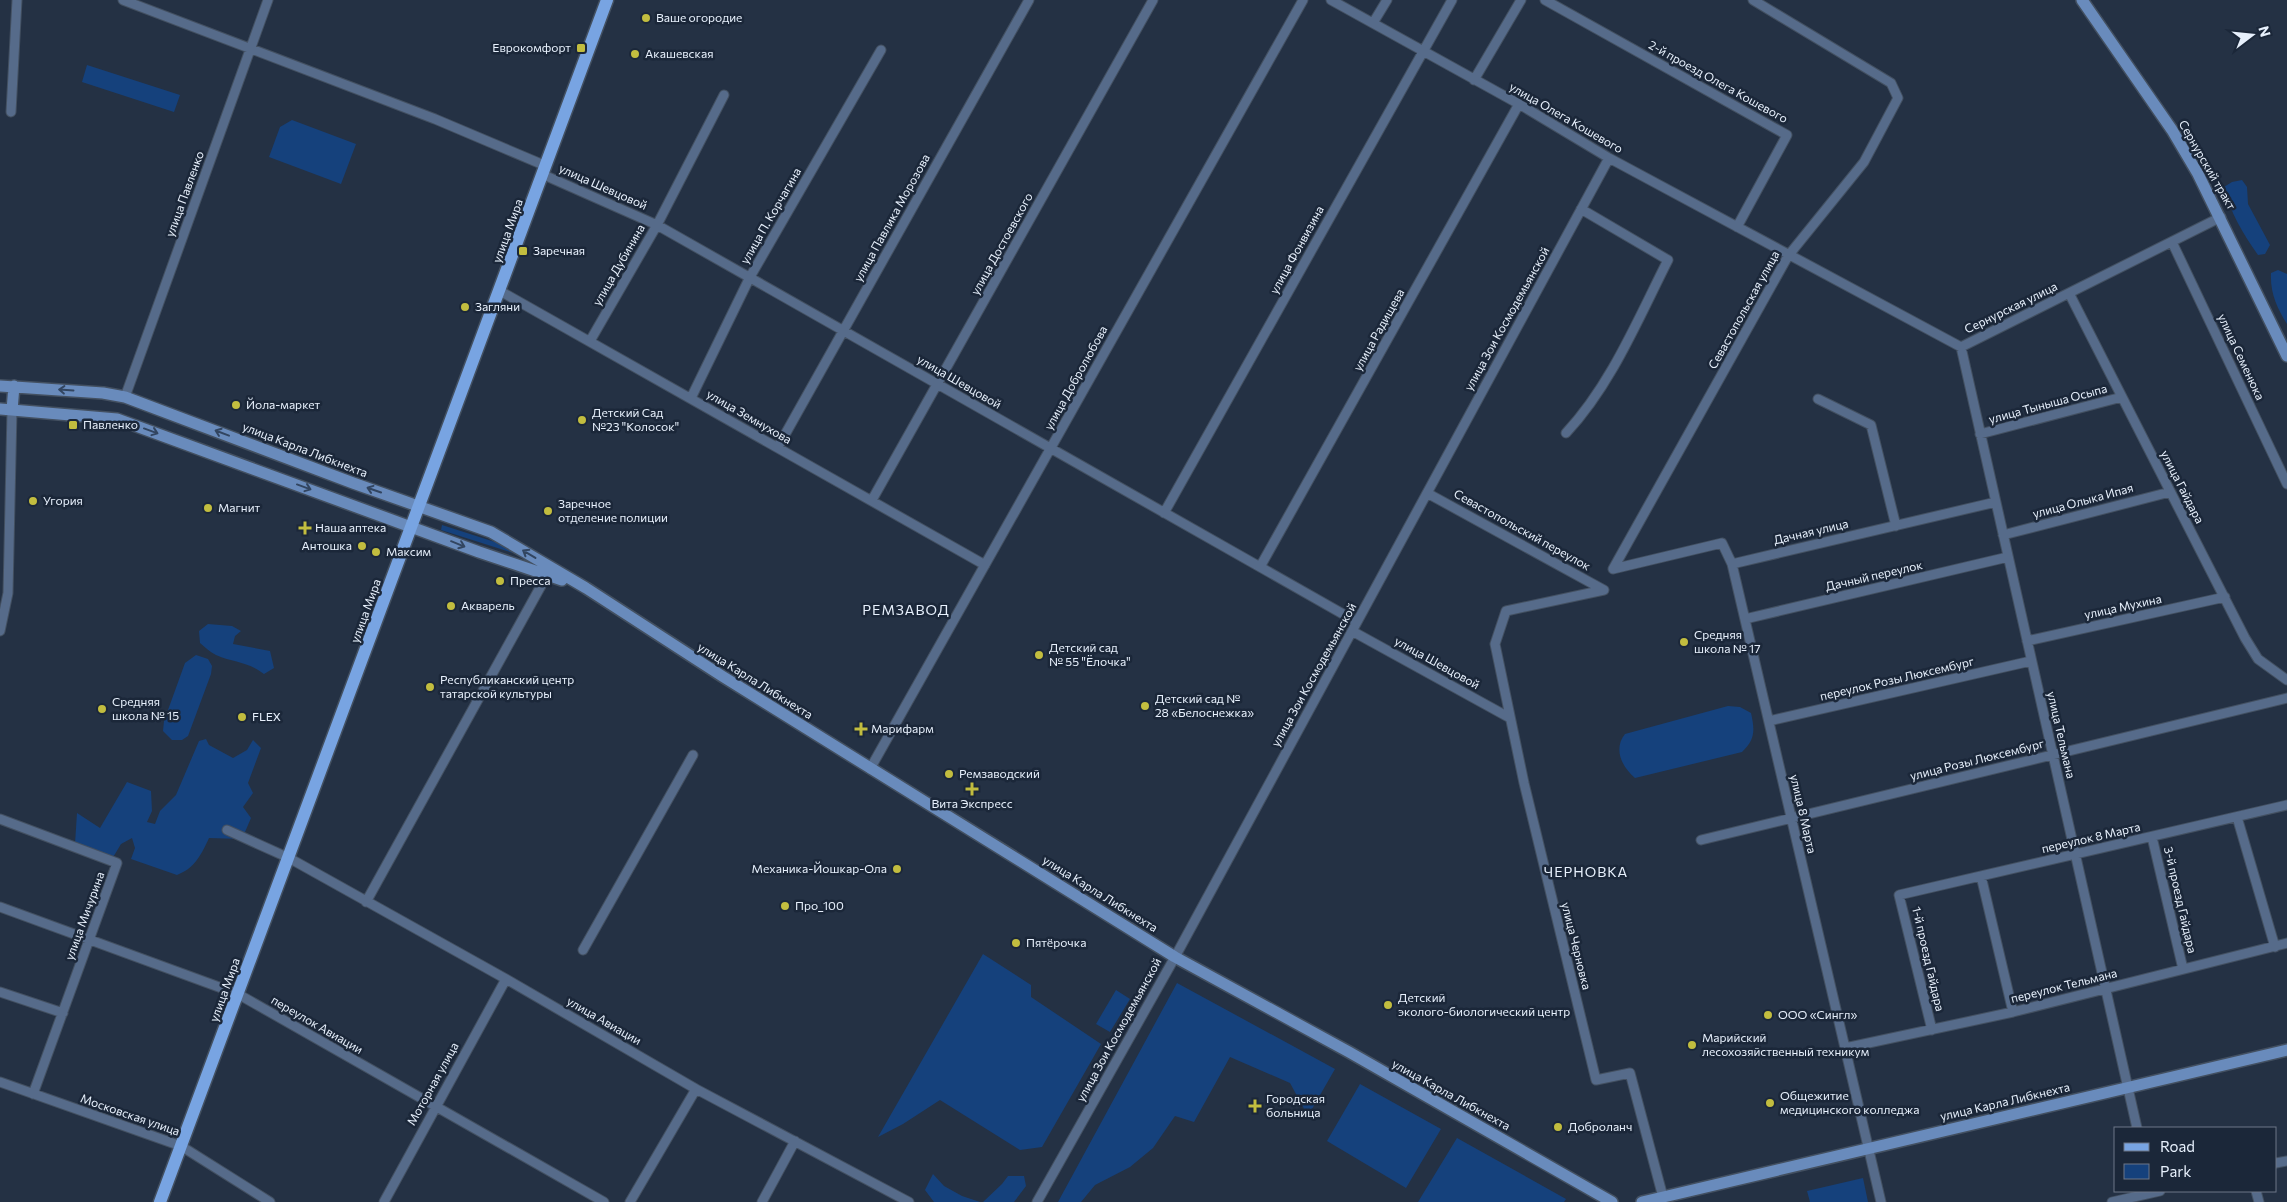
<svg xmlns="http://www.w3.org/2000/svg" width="2287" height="1202" font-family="Commissioner,sans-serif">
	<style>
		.green { fill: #15417c }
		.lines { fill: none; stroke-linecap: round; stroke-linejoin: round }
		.street-casing { stroke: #435061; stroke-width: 11 }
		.secondary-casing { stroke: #435061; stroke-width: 14 }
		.primary-casing { stroke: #435061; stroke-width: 15 }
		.street { stroke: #566b8a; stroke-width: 9 }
		.secondary { stroke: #698bbc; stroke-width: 11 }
		.primary { stroke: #78a4e2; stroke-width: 12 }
		.oneway { stroke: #324560 }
		.poi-dot { fill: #c2bd3f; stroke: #1b2739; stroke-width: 2 }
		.labels { text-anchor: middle; stroke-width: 5; stroke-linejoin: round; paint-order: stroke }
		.poi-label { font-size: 12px; fill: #e7f0fc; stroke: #1b2739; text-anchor: start }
		.street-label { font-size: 12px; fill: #e7f0fc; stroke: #1b2739 }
		.neighbourhood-label { font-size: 14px; letter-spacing: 1px; fill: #e7f0fc; stroke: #1b2739 }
	</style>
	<rect width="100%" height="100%" fill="#243144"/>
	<path class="green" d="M87,65L180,95L174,112L82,82Z
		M292,120L356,144L341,184L269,157L280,127Z
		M2242,180L2247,187L2248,204L2270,245L2265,254L2258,255C2243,234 2230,212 2224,187L2232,182Z
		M2278,270L2287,274V324C2277,308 2270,293 2271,273Z
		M442,525L498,543L513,553L441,530Z
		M208,624L232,626L241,631L235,636L233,644L270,651L274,668L264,674C247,661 234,663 216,655C210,652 205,647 200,643L199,631Z
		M196,655L208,659L212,666L211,674L188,736L182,740H172L163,731L164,721L185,663Z
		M1728,706L1740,707L1751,713C1755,731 1755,739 1742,752L1635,778C1622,767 1613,749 1625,734Z
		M206,739L209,745L233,758L247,750L253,740L261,748L248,783L253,793L243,807L251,818L242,839L209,838C201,855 195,868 177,875L131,859L135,848L132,838L121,844L112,859L75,844L77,813L100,828L127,782L151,791L152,811L147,822L155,824L160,811L176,795L199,741Z
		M983,954L1031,985V997L1101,1044L1042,1147L1020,1150L940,1100L903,1124L878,1137Z
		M1177,983L1335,1069L1308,1116L1290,1083L1230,1057L1194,1122L1175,1116L1153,1148L1130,1167L1095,1185L1081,1202H1058Z
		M1116,990L1130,999L1110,1032L1096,1024Z
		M1360,1084L1441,1129L1406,1188L1327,1141Z
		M1457,1138L1566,1199L1564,1202H1418Z
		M933,1174L944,1186L962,1196L980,1202H934L925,1190Z
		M1008,1176H1024L1026,1186L1014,1202H983L1002,1184Z
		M1863,1178L1868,1202H1810L1807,1191Z"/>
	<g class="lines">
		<defs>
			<path id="street" d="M123,0L435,119L546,166
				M1331,0L1519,104L1609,158L1961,347L2221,217
				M1545,0L1787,135L1737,227
				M1373,23L1387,0
				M1474,80L1521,0
				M11,112L17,0
				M544,175L657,225L1357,622
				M2172,242L2287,484
				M500,291L985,565
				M2069,293L2245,638L2258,659L2287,680
				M590,341L657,225L724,95
				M1961,347L2137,1128
				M125,397L268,0
				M691,398L750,277L881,50
				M1818,399L1871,425L1896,526
				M1566,433C1611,385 1638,319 1668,260L1581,209
				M1980,434L2122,397
				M778,447L1029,0
				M1427,493L1604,590
				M872,500L1153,0
				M1164,513L1452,0
				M2003,535L2170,492
				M1732,564L1996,502
				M1260,567L1519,104
				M1613,569L1722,543L1732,564L1881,1202
				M1613,569L1788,256L1864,162L1898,98L1891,83L1753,0
				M1604,590L1506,611L1495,644L1524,783L1596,1080L1630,1073L1663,1197
				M1745,619L2008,557
				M0,631L8,593L12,410
				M1352,631L1510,718
				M2027,641L2225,597
				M1769,721L2031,661
				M870,769L1303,0
				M2237,817L2275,947
				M0,819L117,863L33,1094
				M227,830L289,858L506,979L696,1089L909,1202
				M2152,837L2183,969
				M1701,840L2287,698
				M1981,876L2013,1012
				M366,902L547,575
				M0,907L238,994L604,1202
				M583,950L693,755
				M0,992L63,1013
				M1932,1030L1899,895L2287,805
				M1845,1048L2013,1012L2287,943
				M0,1082L181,1146L270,1202
				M2276,1163L2287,1161
				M2256,1191L2259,1202
				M384,1202L506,979
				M630,1202L696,1089
				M762,1202L795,1141
				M1037,1202L1175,957L1609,158
				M2112,1202L2160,1191"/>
			<path id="secondary" d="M2082,0L2172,130L2198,174L2287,356
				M0,386L103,393L125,397L353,483L491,532L586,588L722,676L1175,957L1349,1052L1612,1202
				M0,409L117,419L479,552L562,580
				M12,410L14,386
				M1642,1202L2287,1050"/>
			<path id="primary" d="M160,1202L607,0"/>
		</defs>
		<use href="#street" class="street-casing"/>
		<use href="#secondary" class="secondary-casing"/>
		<use href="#primary" class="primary-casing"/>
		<use href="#street" class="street"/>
		<use href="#secondary" class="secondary"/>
		<use href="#primary" class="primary"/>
	</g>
	<defs><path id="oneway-shaft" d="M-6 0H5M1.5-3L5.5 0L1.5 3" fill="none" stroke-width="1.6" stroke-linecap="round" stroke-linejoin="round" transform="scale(1.25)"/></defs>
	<g class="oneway">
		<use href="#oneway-shaft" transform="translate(66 390) rotate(-176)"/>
		<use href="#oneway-shaft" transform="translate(151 431) rotate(20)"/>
		<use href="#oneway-shaft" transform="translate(222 433) rotate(-159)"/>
		<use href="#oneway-shaft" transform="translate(304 487) rotate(20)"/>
		<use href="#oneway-shaft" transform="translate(374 490) rotate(-161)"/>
		<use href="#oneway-shaft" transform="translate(458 544) rotate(22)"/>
		<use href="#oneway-shaft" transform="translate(529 554) rotate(-149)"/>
	</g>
	<g class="poi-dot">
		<circle cx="646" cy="18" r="5"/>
		<rect x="576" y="43" width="10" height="10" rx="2.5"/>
		<circle cx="635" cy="54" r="5"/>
		<rect x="518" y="246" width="10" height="10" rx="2.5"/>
		<circle cx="465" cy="307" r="5"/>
		<circle cx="236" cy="405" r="5"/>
		<circle cx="582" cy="420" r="5"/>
		<rect x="68" y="420" width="10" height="10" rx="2.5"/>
		<circle cx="33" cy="501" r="5"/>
		<circle cx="208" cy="508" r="5"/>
		<circle cx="548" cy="511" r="5"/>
		<path d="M302.5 520.5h5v5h5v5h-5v5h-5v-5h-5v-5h5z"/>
		<circle cx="362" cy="546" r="5"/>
		<circle cx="376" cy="552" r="5"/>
		<circle cx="500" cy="581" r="5"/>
		<circle cx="451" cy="606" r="5"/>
		<circle cx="1684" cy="642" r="5"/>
		<circle cx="1039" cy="655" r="5"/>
		<circle cx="430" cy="687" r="5"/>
		<circle cx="1145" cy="706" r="5"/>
		<circle cx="102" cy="709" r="5"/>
		<circle cx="242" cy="717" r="5"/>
		<path d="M858.5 721.5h5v5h5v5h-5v5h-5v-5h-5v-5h5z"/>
		<circle cx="949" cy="774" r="5"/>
		<path d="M969.5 781.5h5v5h5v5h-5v5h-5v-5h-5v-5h5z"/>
		<circle cx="897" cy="869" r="5"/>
		<circle cx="785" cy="906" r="5"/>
		<circle cx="1016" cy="943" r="5"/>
		<circle cx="1388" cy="1005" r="5"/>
		<circle cx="1768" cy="1015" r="5"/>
		<circle cx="1692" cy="1045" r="5"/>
		<circle cx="1770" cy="1103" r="5"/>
		<path d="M1252.5 1098.5h5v5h5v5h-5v5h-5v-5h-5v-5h5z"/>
		<circle cx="1558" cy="1127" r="5"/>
	</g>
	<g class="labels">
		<g class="poi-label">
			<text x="656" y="22">Ваше огородие</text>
			<text x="571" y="52" text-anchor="end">Еврокомфорт</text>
			<text x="645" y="58">Акашевская</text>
			<text x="533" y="255">Заречная</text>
			<text x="475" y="311">Загляни</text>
			<text x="246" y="409">Йола-маркет</text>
			<text x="592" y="417">Детский Сад<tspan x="592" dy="14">№23 "Колосок"</tspan></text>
			<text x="83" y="429">Павленко</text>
			<text x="43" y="505">Угория</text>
			<text x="558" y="508">Заречное<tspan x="558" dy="14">отделение полиции</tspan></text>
			<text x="218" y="512">Магнит</text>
			<text x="315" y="532">Наша аптека</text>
			<text x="352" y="550" text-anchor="end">Антошка</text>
			<text x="386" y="556">Максим</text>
			<text x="510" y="585">Пресса</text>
			<text x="461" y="610">Акварель</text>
			<text x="1694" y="639">Средняя<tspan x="1694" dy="14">школа № 17</tspan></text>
			<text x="1049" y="652">Детский сад<tspan x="1049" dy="14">№ 55 "Ёлочка"</tspan></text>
			<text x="440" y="684">Республиканский центр<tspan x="440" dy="14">татарской культуры</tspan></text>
			<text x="1155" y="703">Детский сад №<tspan x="1155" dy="14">28 «Белоснежка»</tspan></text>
			<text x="112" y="706">Средняя<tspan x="112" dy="14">школа № 15</tspan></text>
			<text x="252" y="721">FLEX</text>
			<text x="871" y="733">Марифарм</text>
			<text x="959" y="778">Ремзаводский</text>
			<text x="972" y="808" text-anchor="middle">Вита Экспресс</text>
			<text x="887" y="873" text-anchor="end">Механика-Йошкар-Ола</text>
			<text x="795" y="910">Про_100</text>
			<text x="1026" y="947">Пятёрочка</text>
			<text x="1398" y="1002">Детский<tspan x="1398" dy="14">эколого-биологический центр</tspan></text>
			<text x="1778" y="1019">ООО «Сингл»</text>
			<text x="1702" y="1042">Марийский<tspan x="1702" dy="14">лесохозяйственный техникум</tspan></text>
			<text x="1780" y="1100">Общежитие<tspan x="1780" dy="14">медицинского колледжа</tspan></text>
			<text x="1266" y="1103">Городская<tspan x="1266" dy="14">больница</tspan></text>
			<text x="1568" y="1131">Доброланч</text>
		</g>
		<g class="street-label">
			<text transform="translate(1718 82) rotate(29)" y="4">2-й проезд Олега Кошевого</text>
			<text transform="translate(1566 118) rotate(30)" y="4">улица Олега Кошевого</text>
			<text transform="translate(2207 165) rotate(60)" y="4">Сернурский тракт</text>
			<text transform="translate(603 187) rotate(24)" y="4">улица Шевцовой</text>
			<text transform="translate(185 194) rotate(-70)" y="4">улица Павленко</text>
			<text transform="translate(771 216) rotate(-60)" y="4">улица П. Корчагина</text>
			<text transform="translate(892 218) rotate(-61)" y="4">улица Павлика Морозова</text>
			<text transform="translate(508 231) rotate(-70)" y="4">улица Мира</text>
			<text transform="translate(1002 244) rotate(-61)" y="4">улица Достоевского</text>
			<text transform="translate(1297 250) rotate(-61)" y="4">улица Фонвизина</text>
			<text transform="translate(619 265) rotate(-60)" y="4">улица Дубинина</text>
			<text transform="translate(2011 308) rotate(-26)" y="4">Сернурская улица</text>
			<text transform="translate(1744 310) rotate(-61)" y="4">Севастопольская улица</text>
			<text transform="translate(1507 319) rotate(-61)" y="4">улица Зои Космодемьянской</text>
			<text transform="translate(1379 330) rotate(-61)" y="4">улица Радищева</text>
			<text transform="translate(2241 357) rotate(65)" y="4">улица Семенюка</text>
			<text transform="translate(1076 378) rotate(-61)" y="4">улица Добролюбова</text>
			<text transform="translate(959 382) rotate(30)" y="4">улица Шевцовой</text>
			<text transform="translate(2048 404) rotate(-15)" y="4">улица Тыныша Осыпа</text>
			<text transform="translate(749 417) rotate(30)" y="4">улица Земнухова</text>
			<text transform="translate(305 450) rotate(21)" y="4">улица Карла Либкнехта</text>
			<text transform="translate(2182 487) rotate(63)" y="4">улица Гайдара</text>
			<text transform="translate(2083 501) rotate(-15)" y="4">улица Олыка Ипая</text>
			<text transform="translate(1522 530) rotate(29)" y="4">Севастопольский переулок</text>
			<text transform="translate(1811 532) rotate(-13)" y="4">Дачная улица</text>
			<text transform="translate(1874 576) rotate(-13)" y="4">Дачный переулок</text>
			<text transform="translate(2123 607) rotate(-12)" y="4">улица Мухина</text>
			<text transform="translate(366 611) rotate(-70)" y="4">улица Мира</text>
			<text transform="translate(1437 663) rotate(29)" y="4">улица Шевцовой</text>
			<text transform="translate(1314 675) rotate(-61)" y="4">улица Зои Космодемьянской</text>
			<text transform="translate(1897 679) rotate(-13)" y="4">переулок Розы Люксембург</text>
			<text transform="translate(755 681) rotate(32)" y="4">улица Карла Либкнехта</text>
			<text transform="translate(2061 735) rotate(77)" y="4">улица Тельмана</text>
			<text transform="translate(1977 760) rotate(-14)" y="4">улица Розы Люксембург</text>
			<text transform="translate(1803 814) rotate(77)" y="4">улица 8 Марта</text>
			<text transform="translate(2091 838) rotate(-13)" y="4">переулок 8 Марта</text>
			<text transform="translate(1100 894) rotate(32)" y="4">улица Карла Либкнехта</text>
			<text transform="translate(2180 900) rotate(77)" y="4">3-й проезд Гайдара</text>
			<text transform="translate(85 916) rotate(-70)" y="4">улица Мичурина</text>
			<text transform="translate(1576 946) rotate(76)" y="4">улица Черновка</text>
			<text transform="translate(1928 959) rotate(77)" y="4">1-й проезд Гайдара</text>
			<text transform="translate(2064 986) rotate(-14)" y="4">переулок Тельмана</text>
			<text transform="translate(225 990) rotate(-70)" y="4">улица Мира</text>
			<text transform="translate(604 1021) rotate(30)" y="4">улица Авиации</text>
			<text transform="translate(317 1025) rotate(30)" y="4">переулок Авиации</text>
			<text transform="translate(1119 1030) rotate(-61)" y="4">улица Зои Космодемьянской</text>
			<text transform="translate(433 1084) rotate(-61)" y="4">Моторная улица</text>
			<text transform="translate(1451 1095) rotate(29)" y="4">улица Карла Либкнехта</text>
			<text transform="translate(2005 1102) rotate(-13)" y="4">улица Карла Либкнехта</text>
			<text transform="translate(130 1115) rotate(19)" y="4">Московская улица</text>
		</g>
		<g class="neighbourhood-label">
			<text x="906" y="615">РЕМЗАВОД</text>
			<text x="1586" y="877">ЧЕРНОВКА</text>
		</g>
	</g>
	<rect x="2114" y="1127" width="162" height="65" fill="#1b2739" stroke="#6d7787"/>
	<rect x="2124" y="1143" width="25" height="8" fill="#78a4e2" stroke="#6d7787"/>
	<text x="2160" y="1152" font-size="15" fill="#e7f0fc">Road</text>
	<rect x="2124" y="1164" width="25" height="15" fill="#15417c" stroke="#6d7787"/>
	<text x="2160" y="1177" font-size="15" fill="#e7f0fc">Park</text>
	<g transform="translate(2252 35) rotate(74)" stroke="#1b2739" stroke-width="4" paint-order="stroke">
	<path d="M0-4L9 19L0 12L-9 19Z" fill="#e7f0fc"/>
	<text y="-8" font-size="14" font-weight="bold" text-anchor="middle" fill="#e7f0fc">N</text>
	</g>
</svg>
